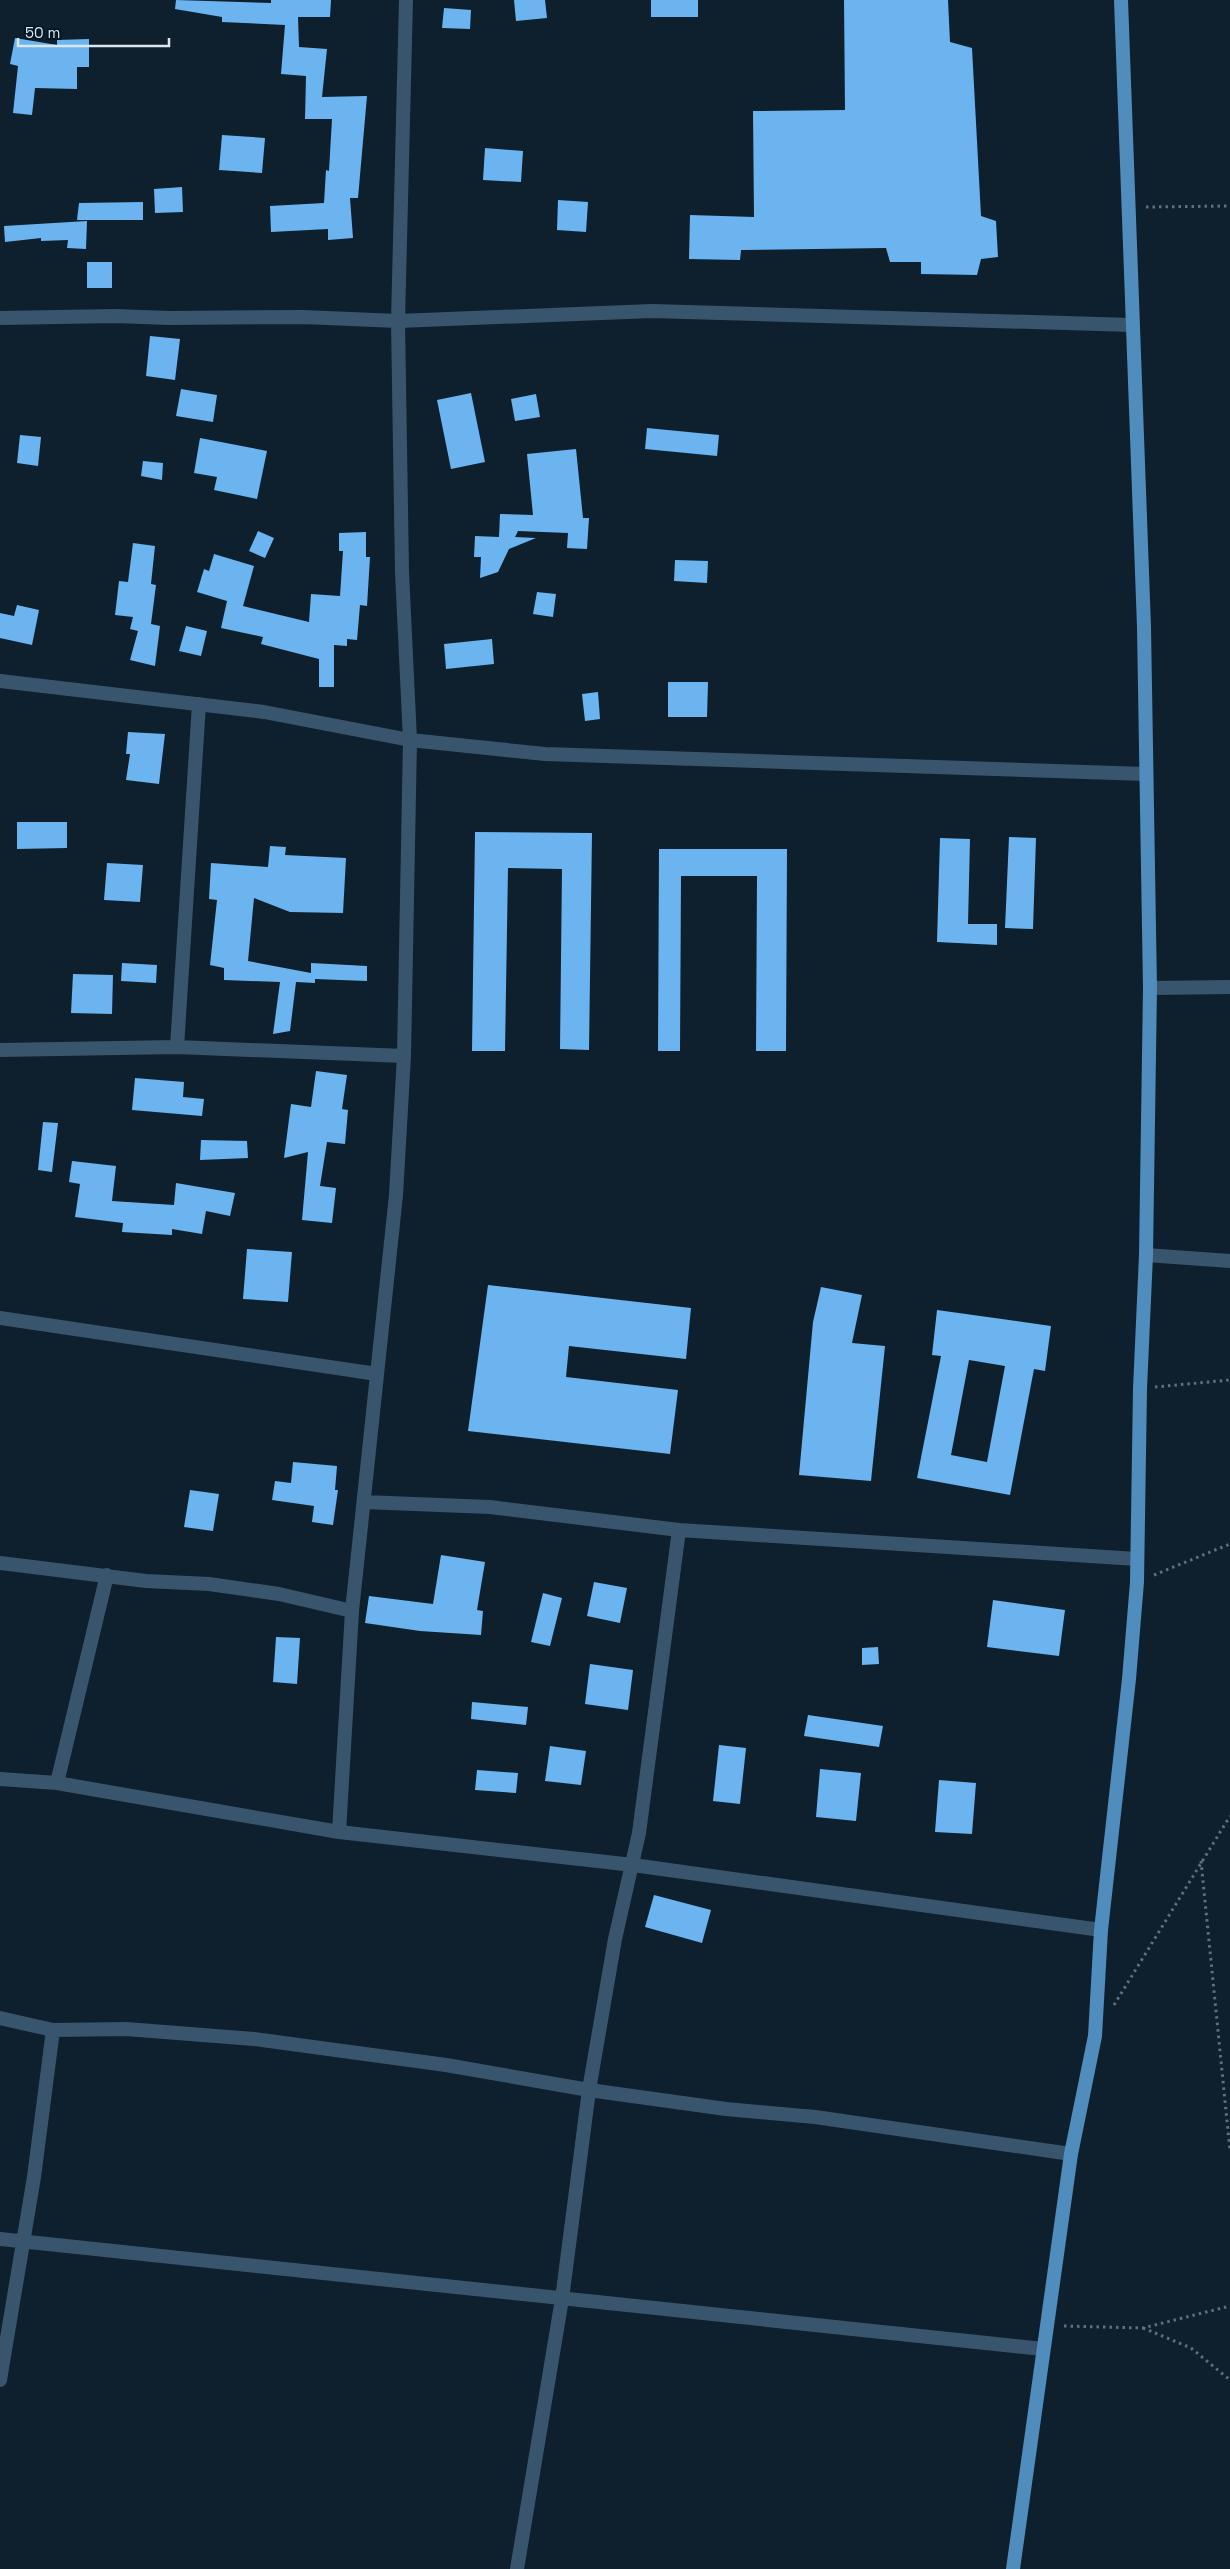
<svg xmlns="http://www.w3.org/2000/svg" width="1230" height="2569" font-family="'Space Grotesk',sans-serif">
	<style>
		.building { fill: #6bb4f0; fill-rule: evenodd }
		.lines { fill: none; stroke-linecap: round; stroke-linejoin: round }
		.path { stroke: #606f7c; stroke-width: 3; stroke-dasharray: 2.5 4; stroke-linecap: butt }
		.minor { stroke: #39556d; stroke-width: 14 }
		.primary { stroke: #508cbc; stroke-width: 14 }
	</style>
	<rect width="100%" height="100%" fill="#0e202e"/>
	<path class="building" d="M176,0L271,3V0H331L330,17H298L299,47L327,49L322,97L367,96L358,198H350L353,238L328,240V229L271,232L270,206L324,203L326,170L329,171L332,119H305L306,76L281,74L285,25L222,22V17L175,9Z
		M514,0H545L547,18L516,21Z
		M651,0H698V17H651Z
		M844,0H948L950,42L972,48L981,216L996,221L998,257L981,259L977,275L921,274V262H890L886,248L741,250L740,260L689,259L690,215L754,217L753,111L845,110Z
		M444,8L471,10L470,29L442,28Z
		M15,38L57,45V40L89,39V67H77V89L35,88L32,115L13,113L18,66L10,64Z
		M222,135L265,138L262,173L219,170Z
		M485,148L523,151L521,182L483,180Z
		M182,187L183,212L155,213L154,189Z
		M558,200L588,202L586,232L557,230Z
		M143,202V220H77L79,203Z
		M87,221L86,249L67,248L68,240L41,241V238L5,242L4,226Z
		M87,262H112V288H87Z
		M150,336L180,339L175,380L146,376Z
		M181,389L217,395L213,422L176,416Z
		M471,393L485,462L451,469L437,400Z
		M536,394L540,417L515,421L511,399Z
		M647,428L719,435L717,456L645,449Z
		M20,435L41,437L38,466L17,463Z
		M200,438L267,451L257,499L214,490L217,477L194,473Z
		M576,449L583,518H589L587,549L567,548L568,533L518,531L515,537L536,538L509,549L498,572L480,578L481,557H474L475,536L499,537L500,514L533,515L527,454Z
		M143,461L163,463L162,480L141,476Z
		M258,531L274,538L265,558L249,551Z
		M366,532V557H370L367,606L360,605L357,640L347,639V646L334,645V687H319V659L261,644L263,637L221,628L227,601L197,592L204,569L209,571L214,554L254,566L243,606L309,622L311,594L340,596L343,551H339V533Z
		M133,543L155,546L151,584L156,585L151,624L160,626L155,666L130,660L138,631L130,629L133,617L115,615L119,581L128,582Z
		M675,560L708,561L707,583L674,581Z
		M537,592L556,594L553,617L533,614Z
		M17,605L39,610L32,645L0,638V613L14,616Z
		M186,626L207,631L201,656L179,651Z
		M492,639L494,664L446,669L444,644Z
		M668,682H708L707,717H668Z
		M598,692L600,719L585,721L582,694Z
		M128,732L165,734L159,784L126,780L130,754H126Z
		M17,822H67V848L17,849Z
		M475,832L592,833L589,1050L560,1049L562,869L508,868L505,1051H472Z
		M1009,837L1036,838L1033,929L1005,928Z
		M940,838L970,839L968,924H997V945L937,942Z
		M270,846L286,847L285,855L346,858L343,913L290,912L254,898L248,961L311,973V963L367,966V981L315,979V983L296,982L290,1031L273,1034L280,982L224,980V968L210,965L217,900L209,899L211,863L268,867Z
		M659,849H787L786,1051H756L757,876H681L680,1051H658Z
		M107,863L143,865L140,902L104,900Z
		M122,963L157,965L156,983L121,981Z
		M73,974L113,975L112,1014L71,1013Z
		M316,1071L347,1075L342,1109L348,1110L345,1144L327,1142L320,1186L336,1188L332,1223L302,1220L308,1152L284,1158L291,1104L311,1107Z
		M135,1078L184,1082L183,1097L204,1099L202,1116L132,1110Z
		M43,1122L58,1123L52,1172L38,1170Z
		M201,1140L247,1141L248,1158L200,1160Z
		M72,1161L116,1166L112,1201L174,1205L176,1183L235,1193L230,1216L206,1211L202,1234L172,1229V1235L122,1232L123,1223L75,1217L80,1184L69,1182Z
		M247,1249L292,1252L288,1302L243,1299Z
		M488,1285L691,1308L686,1359L569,1346L566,1377L678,1390L670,1454L468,1431Z
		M821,1287L862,1295L852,1343L885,1346L871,1481L799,1475L813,1322Z
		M937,1310L1051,1326L1045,1371L1034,1369L1010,1495L917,1478L941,1356L932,1355ZM969,1360L1005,1366L987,1462L951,1455Z
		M293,1462L337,1466L335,1490H338L333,1525L312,1522L314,1506L272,1500L275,1481L291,1483Z
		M190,1490L219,1494L213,1531L184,1527Z
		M441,1555L485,1562L477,1610L483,1611L481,1635L420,1631L365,1623L369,1596L433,1604Z
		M594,1582L627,1588L620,1623L587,1616Z
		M543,1593L562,1598L550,1646L531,1642Z
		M993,1600L1065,1610L1059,1656L987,1647Z
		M276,1637L300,1638L297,1684L273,1682Z
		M878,1647L879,1664L862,1665V1648Z
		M590,1664L633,1670L628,1710L585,1704Z
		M472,1702L528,1707L526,1725L471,1719Z
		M808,1715L883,1726L879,1747L804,1736Z
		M719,1745L746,1748L740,1804L713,1801Z
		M550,1746L586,1751L581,1785L545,1781Z
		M820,1769L861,1773L856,1821L816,1817Z
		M477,1770L518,1773L516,1793L475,1790Z
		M939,1780L976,1783L972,1834L935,1832Z
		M654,1895L711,1910L702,1943L645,1927Z"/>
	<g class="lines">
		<path class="path" d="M1146,207L1230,206
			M1155,1387L1230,1380
			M1154,1575L1230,1544
			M1201,1861L1230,2151
			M1114,2005L1230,1816
			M1064,2326L1143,2328L1230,2306
			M1143,2328L1191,2348L1230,2380"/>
		<path class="minor" d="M0,318L116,316L169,318L303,317L398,321L652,311L1132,325
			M0,681L264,712L410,740L545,754L1146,774
			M1150,988L1230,987
			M177,1047L199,704
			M0,1050L177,1047L404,1056
			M1146,1255L1230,1261
			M0,1318L377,1374
			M364,1502L490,1507L679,1530L1137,1559
			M0,1563L146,1581L209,1584L279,1594L352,1611
			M0,1779L57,1783L339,1832L633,1865L1101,1930
			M57,1783L107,1575
			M339,1832L352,1611L396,1195L404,1056L410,740L402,572L398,321L406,0
			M0,2018L53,2030L126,2029L254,2039L446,2065L589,2090L726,2109L815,2117L1071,2154
			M0,2239L1043,2349
			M0,2380L34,2177L53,2030
			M517,2569L562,2299L589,2090L615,1939L639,1833L679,1530"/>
		<path class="primary" d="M1013,2569L1071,2154L1095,2036L1101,1930L1129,1679L1137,1582L1140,1389L1146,1255L1150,988L1144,627L1121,0"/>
	</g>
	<path d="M18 38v8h151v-8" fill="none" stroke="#dbe6f0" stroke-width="2.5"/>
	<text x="25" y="38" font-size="15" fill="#dbe6f0" stroke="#051624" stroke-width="4" paint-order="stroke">50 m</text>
</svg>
